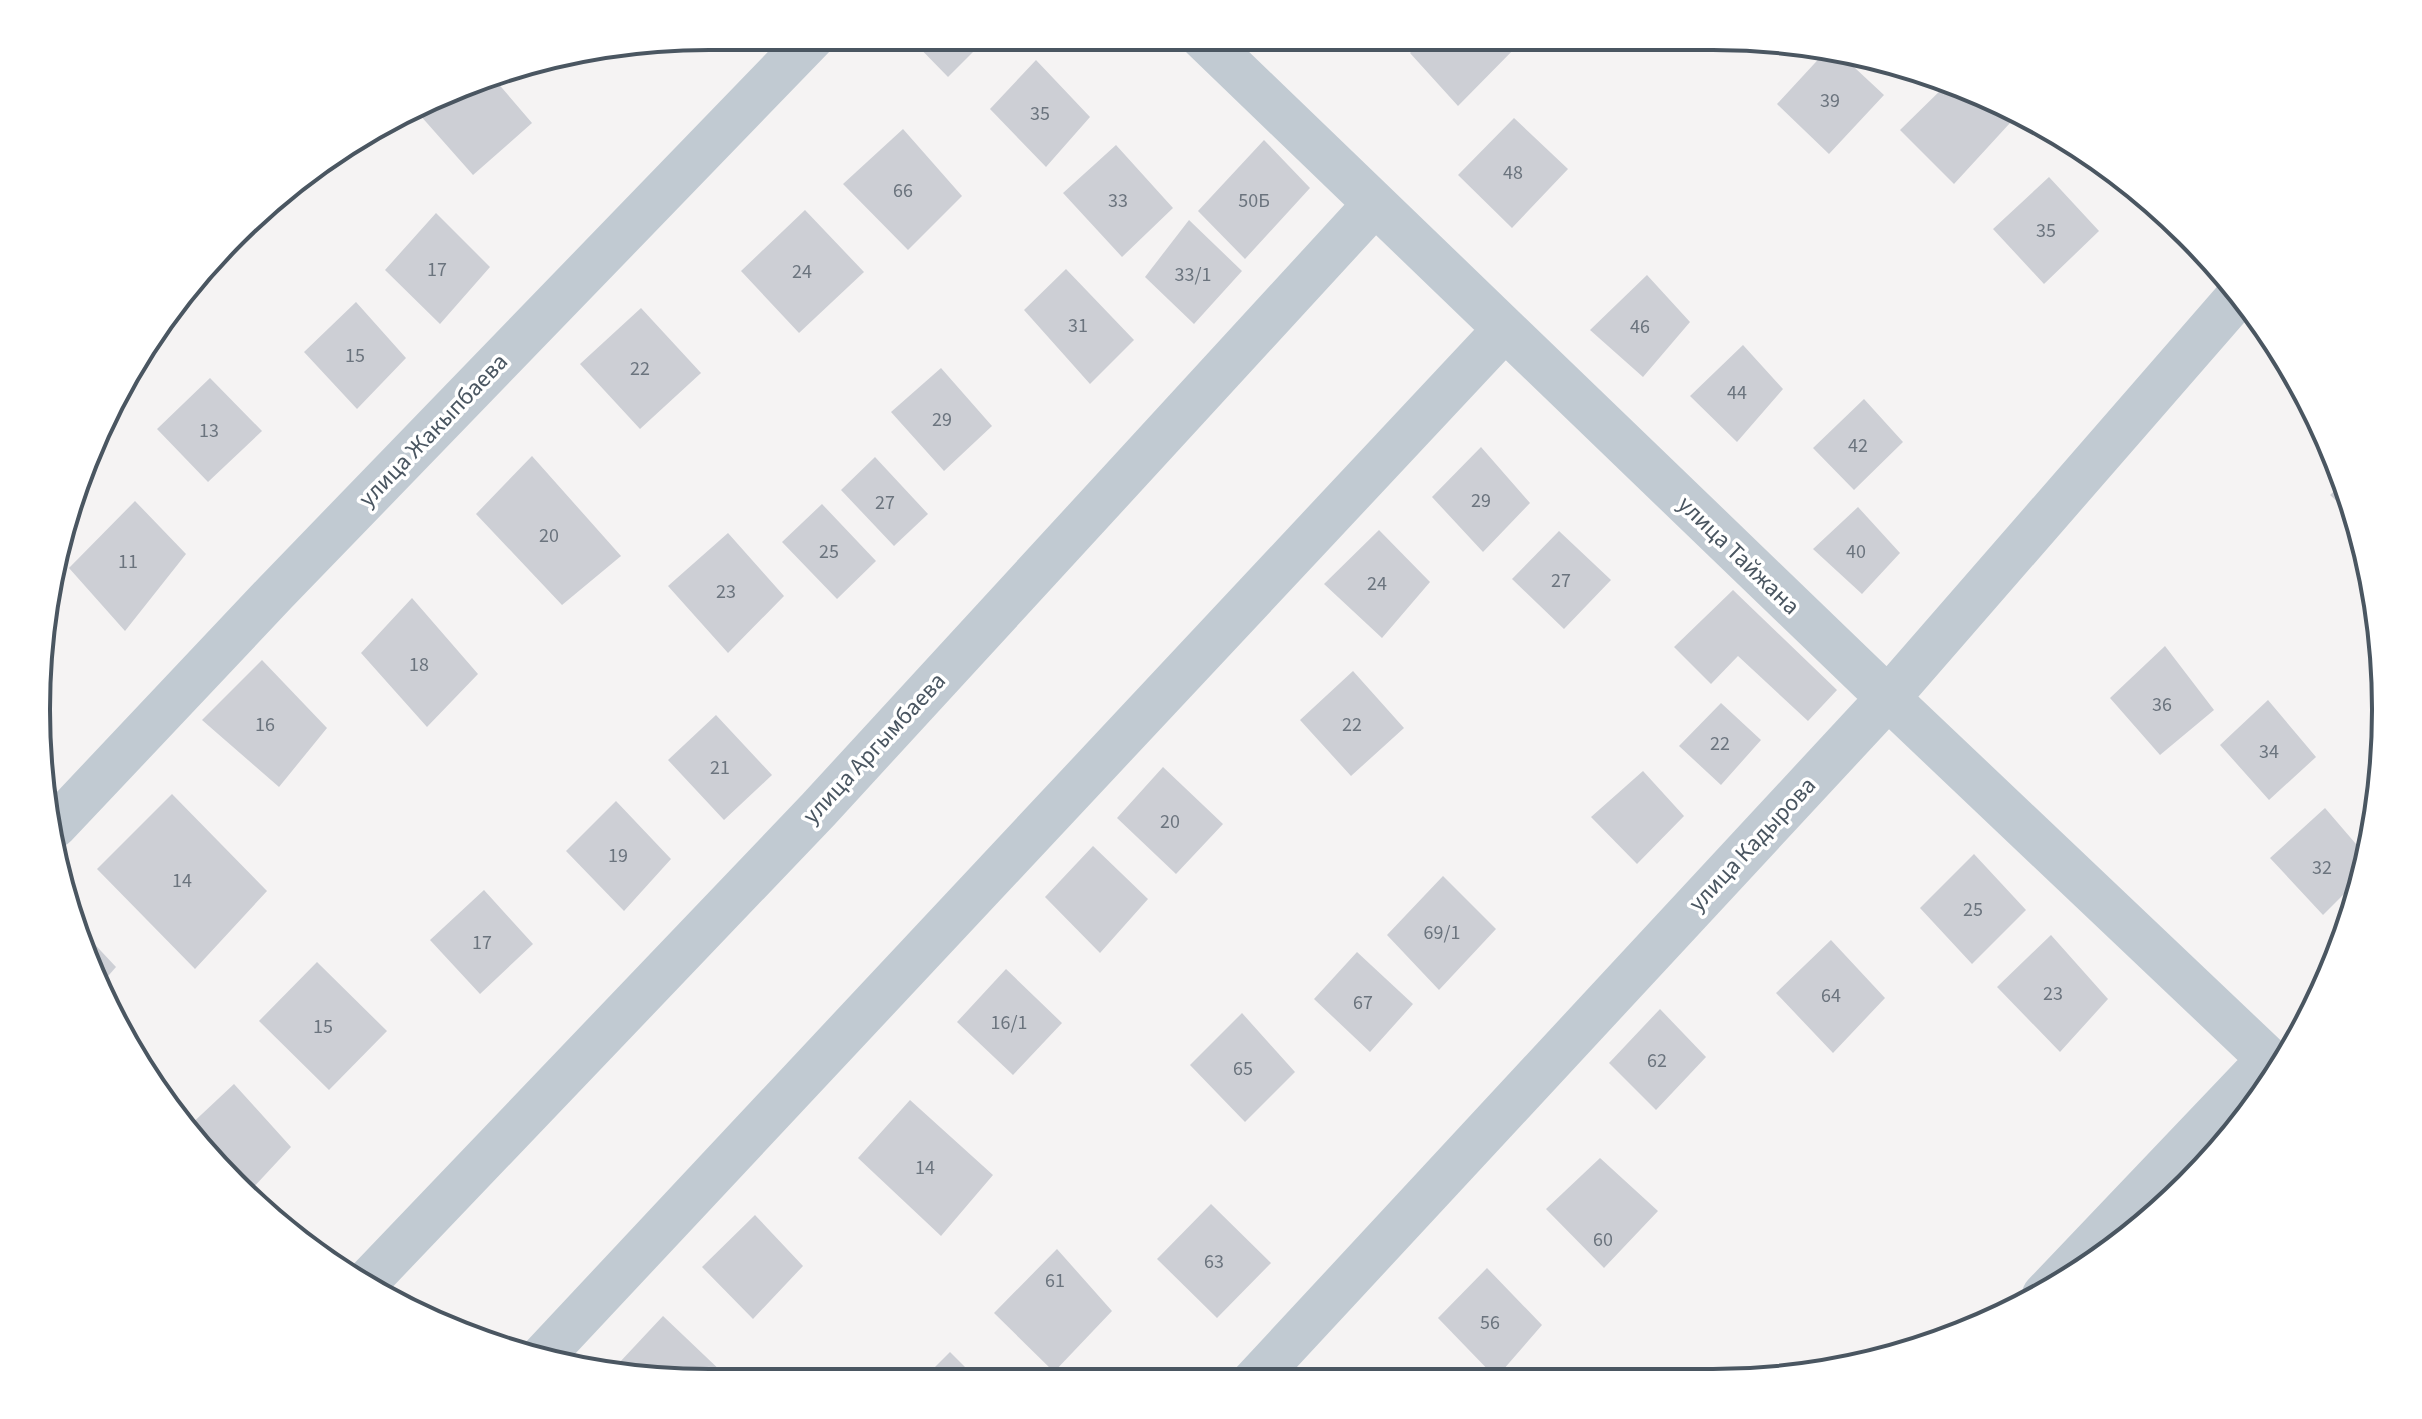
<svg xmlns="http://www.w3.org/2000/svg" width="2422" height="1419" font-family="'Source Sans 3',sans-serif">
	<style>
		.building { fill: #cdcfd5 }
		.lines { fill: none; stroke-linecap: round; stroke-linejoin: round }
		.minor { stroke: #c1cad2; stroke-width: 44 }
		.labels { text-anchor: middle; stroke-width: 7; stroke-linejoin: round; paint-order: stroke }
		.number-label { font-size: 20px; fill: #6b747e }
		.street-label { font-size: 24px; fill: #4a5661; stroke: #fff }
		.rim { fill: none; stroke: #4a5661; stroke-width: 4 }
	</style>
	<rect width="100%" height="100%" fill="#f5f3f3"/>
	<path class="building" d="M908,36H989L948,77Z
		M1425,37H1519L1522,41L1458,106L1410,53Z
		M1826,51L1840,54L1884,95L1829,154L1777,104Z
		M1036,60L1090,117L1046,167L990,109Z
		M490,74L532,123L473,175L419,114L427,107Z
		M1949,82L1986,100L2010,123L1954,184L1900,130Z
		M1514,118L1568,169L1512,228L1458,175Z
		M903,129L962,196L908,250L843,184Z
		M1264,140L1310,188L1245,259L1198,211Z
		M1116,145L1173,208L1122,257L1063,193Z
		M2049,177L2099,231L2044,284L1993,229Z
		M805,210L864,272L799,333L741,271Z
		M436,213L490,267L440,324L385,270Z
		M1189,220L1242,271L1194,324L1145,277Z
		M1066,269L1134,340L1090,384L1024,310Z
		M1647,275L1690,322L1643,377L1590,330Z
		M356,302L406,358L357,409L304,352Z
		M641,308L701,373L640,429L580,364Z
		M1743,345L1783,389L1737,442L1690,396Z
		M941,368L992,426L944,471L891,412Z
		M210,378L262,431L208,482L157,429Z
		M1864,399L1903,442L1854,490L1813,448Z
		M1481,447L1530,503L1483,552L1432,497Z
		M532,456L621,556L562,605L476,514Z
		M875,457L928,514L894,546L841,490Z
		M2344,482L2355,518L2330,495Z
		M135,501L186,554L125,631L69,568Z
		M822,504L876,561L837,599L782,542Z
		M1858,507L1900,553L1862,594L1813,549Z
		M1379,530L1430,582L1382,638L1324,584Z
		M1559,531L1611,580L1564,629L1512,579Z
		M728,533L784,596L728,653L668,586Z
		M1733,590L1837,690L1808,721L1738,656L1711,684L1674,647Z
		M412,598L478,674L427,727L361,653Z
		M2165,646L2214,710L2160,755L2110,698Z
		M262,660L327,728L279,787L202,720Z
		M1353,671L1404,728L1351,776L1300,720Z
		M2268,700L2316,757L2269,800L2220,745Z
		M1721,703L1761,740L1721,785L1679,746Z
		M716,715L772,775L724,820L668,760Z
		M1163,767L1223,824L1176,874L1117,818Z
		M1643,771L1684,816L1637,864L1591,817Z
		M172,794L267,891L195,969L97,869Z
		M616,801L671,859L624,911L566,851Z
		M2325,808L2368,858L2363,875L2323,915L2270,858Z
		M1093,846L1148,899L1100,953L1045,897Z
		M1974,854L2026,910L1972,964L1920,908Z
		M1443,876L1496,929L1439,990L1387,935Z
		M484,890L533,944L480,994L430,940Z
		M70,918L116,967L102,983L72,926Z
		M2051,935L2108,999L2060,1052L1997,987Z
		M1831,940L1885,998L1833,1053L1776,993Z
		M1357,952L1413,1004L1370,1052L1314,999Z
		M317,962L387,1031L329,1090L259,1021Z
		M1006,969L1062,1023L1013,1075L957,1022Z
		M2332,971H2333L2322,991L2316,986Z
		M1660,1009L1706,1057L1656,1110L1609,1063Z
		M1242,1013L1295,1072L1245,1122L1190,1065Z
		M234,1084L291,1147L251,1190L186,1129Z
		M910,1100L993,1175L941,1236L858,1158Z
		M1600,1158L1658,1211L1604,1268L1546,1209Z
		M1211,1204L1271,1263L1217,1318L1157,1259Z
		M755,1215L803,1266L753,1319L702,1267Z
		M1057,1249L1112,1311L1054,1372L994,1313Z
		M1487,1268L1542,1325L1496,1378L1438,1318Z
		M663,1316L725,1375L719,1382H665L630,1375L619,1363Z
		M950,1352L980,1382H920Z"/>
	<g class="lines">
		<path class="minor" d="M1202,37L1888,698L2280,1070
			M55,826L275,593L814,36
			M365,1284L818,810L1375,204
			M2044,1295L2268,1060
			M542,1357L1505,329
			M1253,1382L1888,698L2239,295"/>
	</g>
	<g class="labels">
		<g class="number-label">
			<text x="1830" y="107">39</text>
			<text x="1040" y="120">35</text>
			<text x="1513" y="179">48</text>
			<text x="903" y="197">66</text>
			<text x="1118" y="207">33</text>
			<text x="1254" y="207">50Б</text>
			<text x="2046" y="237">35</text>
			<text x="437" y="276">17</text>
			<text x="802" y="278">24</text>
			<text x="1193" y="281">33/1</text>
			<text x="1078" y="332">31</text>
			<text x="1640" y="333">46</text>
			<text x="355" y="362">15</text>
			<text x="640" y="375">22</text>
			<text x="1737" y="399">44</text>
			<text x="942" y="426">29</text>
			<text x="209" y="437">13</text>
			<text x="1858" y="452">42</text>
			<text x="1481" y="507">29</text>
			<text x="885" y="509">27</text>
			<text x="549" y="542">20</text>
			<text x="829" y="558">25</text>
			<text x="1856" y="558">40</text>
			<text x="128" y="568">11</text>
			<text x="1561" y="587">27</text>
			<text x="1377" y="590">24</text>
			<text x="726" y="598">23</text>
			<text x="419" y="671">18</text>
			<text x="2162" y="711">36</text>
			<text x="265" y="731">16</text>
			<text x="1352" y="731">22</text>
			<text x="1720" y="750">22</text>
			<text x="2269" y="758">34</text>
			<text x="720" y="774">21</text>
			<text x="1170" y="828">20</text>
			<text x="618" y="862">19</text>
			<text x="2322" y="874">32</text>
			<text x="182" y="887">14</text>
			<text x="1973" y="916">25</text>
			<text x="1442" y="939">69/1</text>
			<text x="482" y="949">17</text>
			<text x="2053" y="1000">23</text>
			<text x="1831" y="1002">64</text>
			<text x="1363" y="1009">67</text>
			<text x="1009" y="1029">16/1</text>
			<text x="323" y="1033">15</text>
			<text x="1657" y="1067">62</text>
			<text x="1243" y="1075">65</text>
			<text x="925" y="1174">14</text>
			<text x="1603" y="1246">60</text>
			<text x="1214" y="1268">63</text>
			<text x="1055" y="1287">61</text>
			<text x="1490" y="1329">56</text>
		</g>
		<g class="street-label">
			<text transform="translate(433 430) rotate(-46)" y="8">улица Жакыпбаева</text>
			<text transform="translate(1739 555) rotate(44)" y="8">улица Тайжана</text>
			<text transform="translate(874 748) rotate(-47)" y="8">улица Аргымбаева</text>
			<text transform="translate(1752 844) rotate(-47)" y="8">улица Кадырова</text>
		</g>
	</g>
	<path d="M0 0H2422V1419H0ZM709 50H1713A659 659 0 0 1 2372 709V710A659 659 0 0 1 1713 1369H709A659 659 0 0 1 50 710V709A659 659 0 0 1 709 50Z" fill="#fff" fill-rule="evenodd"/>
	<path class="rim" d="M709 50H1713A659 659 0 0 1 2372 709V710A659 659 0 0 1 1713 1369H709A659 659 0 0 1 50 710V709A659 659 0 0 1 709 50Z"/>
</svg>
